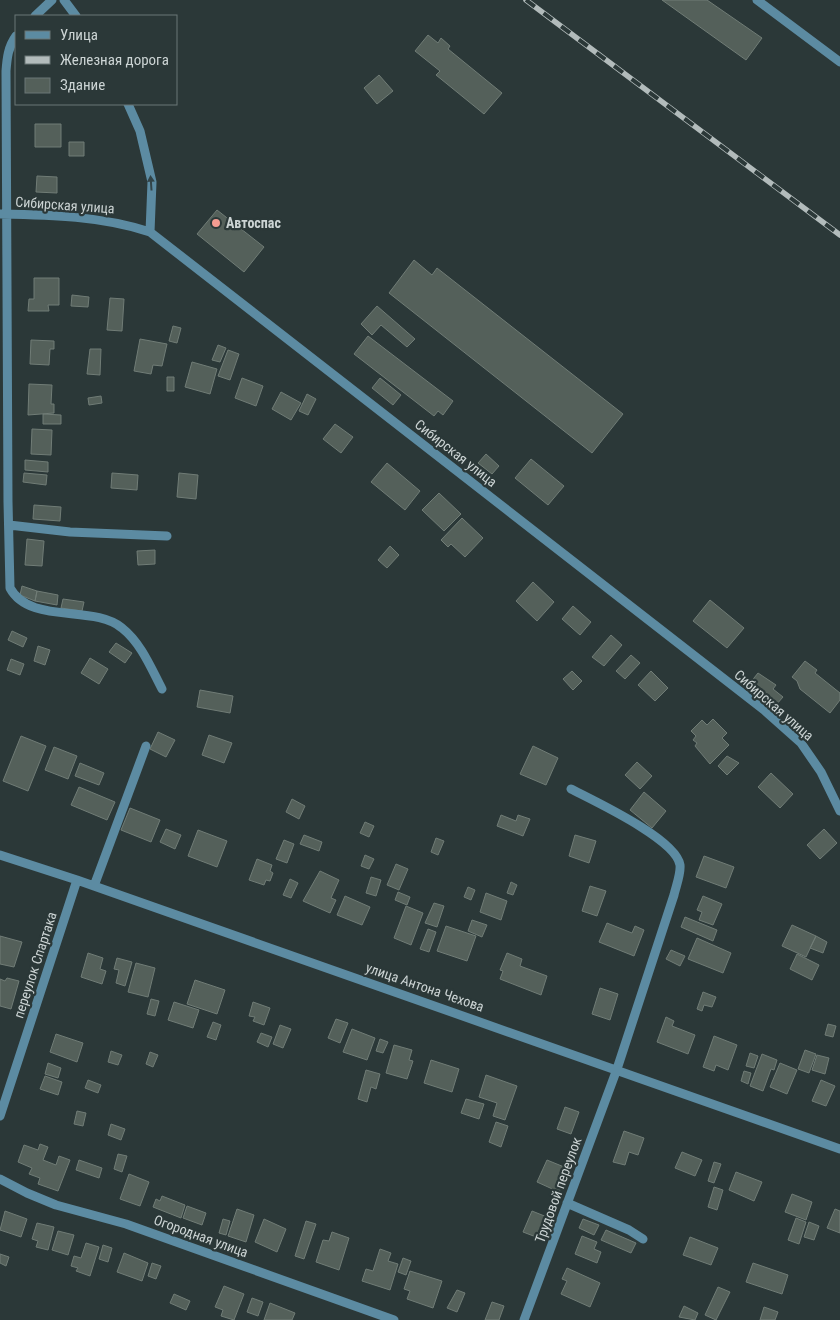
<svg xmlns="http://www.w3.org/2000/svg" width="840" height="1320" font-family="'Roboto Condensed',sans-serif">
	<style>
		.building { fill: #54605a; stroke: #707c76 }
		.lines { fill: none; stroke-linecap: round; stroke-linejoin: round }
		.minor { stroke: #5c8ba2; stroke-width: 9 }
		.rail-casing { stroke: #b2bbbb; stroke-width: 5.5 }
		.rail { stroke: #2b3838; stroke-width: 4; stroke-dasharray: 11; stroke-linecap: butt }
		.oneway { fill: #324448 }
		.poi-dot { fill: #f59c91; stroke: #2b3838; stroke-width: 2 }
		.labels { text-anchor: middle; stroke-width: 4.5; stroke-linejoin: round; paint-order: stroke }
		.street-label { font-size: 14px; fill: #ccd4d4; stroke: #2b3838 }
		.poi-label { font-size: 14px; font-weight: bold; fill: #ccd4d4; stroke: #2b3838; text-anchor: start }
	</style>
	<rect width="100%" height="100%" fill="#2b3838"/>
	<path class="building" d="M662,0H707L762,38L746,60Z
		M428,35L438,43L441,38L450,46L448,49L502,93L484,114L436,75L440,71L415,51Z
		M379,75L393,91L377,104L364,88Z
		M35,124H61V147H35Z
		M69,142H84V156H69Z
		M37,176L57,177V193L36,192Z
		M217,210L264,247L244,272L197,234Z
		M414,260L432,275L437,268L623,414L592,453L389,293Z
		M34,278H59V305H48L49,311H28L29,299H34Z
		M72,295L89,297L88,307L71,306Z
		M110,298L124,299L122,331L107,330Z
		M377,306L415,339L407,347L381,325L372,335L361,324Z
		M173,326L181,328L177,343L169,341Z
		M368,336L453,401L443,415L438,411L434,416L354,354Z
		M140,339L167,344L162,366L153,365L151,374L134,371Z
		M31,340L54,341V349H50L49,365L30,364Z
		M218,345L226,348L220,362L212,360Z
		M90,349H101L100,375L87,374Z
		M228,350L239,354L230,380L218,376Z
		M192,362L217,369L210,394L185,387Z
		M167,377H174V391H167Z
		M242,378L263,386L256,406L235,398Z
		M380,378L401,395L393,405L372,388Z
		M29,384L52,385L51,404H54V413L28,415Z
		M281,392L301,403L291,420L272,409Z
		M307,394L316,399L308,415L299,411Z
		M101,396L102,403L89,405L88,398Z
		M43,414L61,415V424H43Z
		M335,424L353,437L341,453L323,439Z
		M32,429L52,430L51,455L31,454Z
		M486,454L499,466L492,474L478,463Z
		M531,459L564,486L548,505L515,478Z
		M25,460L48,462V472L25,470Z
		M387,463L420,491L405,510L371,482Z
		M24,473L47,475L46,485L23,482Z
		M112,473L138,475L137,490L111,488Z
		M179,473L198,475L196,499L177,497Z
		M439,493L461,514L444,531L422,510Z
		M34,505L61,507L60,521L33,519Z
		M462,518L483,538L465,557L451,544L448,547L441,540Z
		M27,539L44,541L42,566L25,565Z
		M390,546L399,555L387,568L378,560Z
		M155,550V564L138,565L137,551Z
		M533,582L554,602L537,621L516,601Z
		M22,586L37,591L35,601L20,595Z
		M37,591L58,595L57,605L35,601Z
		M63,599L84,602L82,611L61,608Z
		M710,600L744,628L727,648L693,621Z
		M573,606L591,622L580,635L562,619Z
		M12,631L27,638L23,647L8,640Z
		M611,635L622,645L604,666L592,657Z
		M116,643L132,653L125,663L109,652Z
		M38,646L50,650L45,665L34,661Z
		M631,655L640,663L625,679L616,671Z
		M90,658L108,669L99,684L81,673Z
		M11,659L24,664L20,675L7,670Z
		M805,661L817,670L815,673L840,693V700L830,713L800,689L797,681L792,677Z
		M572,671L582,681L573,690L563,679Z
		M651,671L668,688L655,701L638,685Z
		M758,673L776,685L773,689L783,697L776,705L750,683Z
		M200,690L233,696L230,713L197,707Z
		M713,719L727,733L722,738L729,745L710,764L695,746L697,743L693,740L696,736L691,731L702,720L707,725Z
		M158,732L175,740L166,757L150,749Z
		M209,735L232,743L224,763L202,755Z
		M21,736L46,746L28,791L3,781Z
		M533,746L558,758L546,785L520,774Z
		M54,747L77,756L68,779L45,770Z
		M727,756L739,763L727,775L718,766Z
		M637,762L652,776L640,789L625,775Z
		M80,763L104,773L99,785L75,776Z
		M771,773L793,794L780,808L758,787Z
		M79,787L115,802L107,820L71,805Z
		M644,792L666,811L652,828L630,810Z
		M292,799L305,806L299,819L286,812Z
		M130,808L160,820L151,842L121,830Z
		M501,815L516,821L518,815L530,819L523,836L497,826Z
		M365,822L374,826L369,837L360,833Z
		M166,829L181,835L175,849L160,842Z
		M824,829L837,843L820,859L807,845Z
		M198,830L227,841L217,867L188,856Z
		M304,835L322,842L319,851L300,844Z
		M575,835L596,841L589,863L569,856Z
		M436,838L444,841L438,855L431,852Z
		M284,840L294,844L287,863L276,859Z
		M365,855L374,859L369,869L361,866Z
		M704,856L734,867L726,888L696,877Z
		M257,859L272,865L270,871L273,873L270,881L266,880L264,885L249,880Z
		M396,864L408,869L399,890L387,885Z
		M320,871L339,880L331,898L336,900L330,913L303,901Z
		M371,877L381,880L376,896L366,893Z
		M290,879L298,883L291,898L283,895Z
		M511,882L517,885L513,895L507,893Z
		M590,886L606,891L597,916L582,911Z
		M468,887L475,890L471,900L464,897Z
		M398,892L410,897L407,905L395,900Z
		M486,893L507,901L501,920L480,912Z
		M345,896L370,907L362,925L337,915Z
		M703,896L722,904L713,925L699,920L702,912L697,910Z
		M434,903L444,906L437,927L425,923Z
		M406,906L423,913L411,945L394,938Z
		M685,917L717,930L713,941L681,927Z
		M472,920L487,925L482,937L468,931Z
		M607,923L632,933L635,926L644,930L634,956L599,942Z
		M792,925L816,936L806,957L782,946Z
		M446,926L476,936L467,961L437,951Z
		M428,929L436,932L429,952L420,949Z
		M0,936L22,942L14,967L0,964Z
		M816,936L827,942L823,953L810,948Z
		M697,938L731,953L723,973L688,959Z
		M671,950L685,956L680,966L666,959Z
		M88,953L103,958L100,969L106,971L102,984L81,977Z
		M507,953L522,959L520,966L547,976L541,995L500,979L503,971L500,970Z
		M797,954L819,965L812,980L790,969Z
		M117,958L132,962L125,986L116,983L119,970L114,969Z
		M136,963L155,968L148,997L128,992Z
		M7,978L19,981L11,1009L0,1006V979L5,981Z
		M195,980L225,990L217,1014L187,1004Z
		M600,988L618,994L610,1020L592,1014Z
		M703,992L716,997L712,1007L704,1005L702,1011L697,1009Z
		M151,999L159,1001L155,1016L147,1014Z
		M174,1002L199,1010L193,1028L168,1020Z
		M253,1002L270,1008L264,1025L253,1021L255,1017L249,1016Z
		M666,1017L674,1021L672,1026L695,1035L688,1054L657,1042Z
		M336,1019L348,1023L340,1043L328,1038Z
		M213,1022L221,1025L216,1040L207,1037Z
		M828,1024L836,1026L833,1037L825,1035Z
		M280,1025L291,1029L283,1048L273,1044Z
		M352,1029L375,1038L367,1060L343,1052Z
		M261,1033L272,1037L268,1047L257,1042Z
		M56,1034L83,1043L77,1062L50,1052Z
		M714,1036L737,1045L728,1070L716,1065L714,1071L703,1067Z
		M380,1039L388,1042L383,1053L376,1051Z
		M394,1045L412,1050L409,1060L413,1061L407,1079L386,1073Z
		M805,1050L816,1054L809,1073L798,1069Z
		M111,1051L122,1055L118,1065L108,1062Z
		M150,1052L158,1055L153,1067L146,1064Z
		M750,1053L758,1056L754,1068L746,1066Z
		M762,1054L777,1060L774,1070L771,1069L763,1091L750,1086Z
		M817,1055L829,1058L825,1074L812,1070Z
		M431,1060L459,1069L452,1092L424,1083Z
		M48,1063L61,1068L58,1078L45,1074Z
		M780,1063L797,1070L787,1094L770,1087Z
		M366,1070L380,1074L376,1089L371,1087L367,1102L358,1099Z
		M744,1071L751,1073L748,1084L741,1081Z
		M486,1075L517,1086L505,1120L493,1116L497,1103L479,1097Z
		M45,1076L62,1082L58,1095L40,1089Z
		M88,1080L101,1085L98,1093L85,1088Z
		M821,1080L835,1086L826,1106L812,1101Z
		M466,1099L484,1104L479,1119L461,1113Z
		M565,1107L579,1112L571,1134L557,1129Z
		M77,1111L86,1113L83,1126L74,1124Z
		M496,1122L508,1126L501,1147L489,1142Z
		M111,1124L125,1129L121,1140L108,1135Z
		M624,1131L644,1138L638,1155L629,1152L625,1165L613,1162Z
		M40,1144L48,1147L43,1160L56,1165L59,1156L70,1160L58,1191L38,1184L40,1178L29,1174L32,1168L18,1162L24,1145L38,1150Z
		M682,1152L702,1160L695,1176L675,1168Z
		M118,1154L127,1156L122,1172L114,1169Z
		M79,1160L102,1168L99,1178L76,1170Z
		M547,1160L569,1169L559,1192L537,1182Z
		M714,1162L721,1164L714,1183L708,1181Z
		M736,1172L762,1182L754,1201L729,1190Z
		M129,1174L149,1182L140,1206L120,1199Z
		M714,1187L723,1190L717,1210L708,1207Z
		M792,1194L812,1202L806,1220L785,1212Z
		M162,1196L185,1205L181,1218L153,1207L156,1199L160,1201Z
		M187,1206L206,1213L202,1225L183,1218Z
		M237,1209L254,1215L246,1242L228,1236Z
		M835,1209L840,1211V1233L827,1228Z
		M5,1211L27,1219L21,1237L0,1230Z
		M532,1211L552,1219L544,1240L523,1232Z
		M796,1218L806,1222L799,1244L788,1240Z
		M223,1219L230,1221L226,1235L219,1233Z
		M264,1219L286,1229L277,1252L255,1242Z
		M583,1219L599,1225L594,1235L579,1228Z
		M306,1221L316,1224L304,1259L295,1256Z
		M809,1222L819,1226L814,1240L804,1237Z
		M37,1223L54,1227L48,1250L36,1247L38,1241L32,1239Z
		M606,1230L636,1243L631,1253L601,1240Z
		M58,1231L74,1235L68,1255L52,1250Z
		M332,1232L349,1238L339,1270L316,1262L323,1240L329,1241Z
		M582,1236L597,1242L594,1249L601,1252L597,1263L575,1254Z
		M690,1237L718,1248L711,1265L683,1255Z
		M86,1243L99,1247L90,1276L76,1271L78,1268L71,1266L74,1256L81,1258Z
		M103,1245L112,1248L108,1262L99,1259Z
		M380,1249L391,1253L388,1261L398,1264L390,1290L362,1281L366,1269L373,1271Z
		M124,1253L148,1263L142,1281L117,1272Z
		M0,1254L9,1257L6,1266L0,1263Z
		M403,1258L411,1261L406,1275L398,1272Z
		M152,1263L161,1266L156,1279L148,1276Z
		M753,1263L788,1275L782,1294L746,1282Z
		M567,1268L600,1283L590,1307L561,1294L567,1281L562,1279Z
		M410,1271L442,1281L433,1308L407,1299L410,1291L404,1289Z
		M224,1286L244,1294L234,1320L221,1316L223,1310L215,1307Z
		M718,1287L730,1292L716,1320L705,1315Z
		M457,1290L465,1293L457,1312L447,1308Z
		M174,1294L190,1301L186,1310L170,1303Z
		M252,1298L263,1302L258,1316L247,1312Z
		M492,1302L504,1306L499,1320H485Z
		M270,1303L295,1313L292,1320H264Z
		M684,1306L698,1313L695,1320L679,1317Z
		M764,1307L778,1312L775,1320H760Z"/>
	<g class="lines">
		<path class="minor" d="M64,0L76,16
			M757,0L840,62
			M35,16L52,0
			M16,36C8,47 7,58 6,71L8,502L10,588C30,625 94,604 122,628C141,643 151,668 162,689
			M128,104L140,131L152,182L150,232
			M0,214C50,215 102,216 150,232L764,710L801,743L821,772L840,811
			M9,525L70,532L167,536
			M0,855L77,880L840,1149
			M94,886L146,746
			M0,1116L77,880
			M0,1179L27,1193L56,1205L126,1224L394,1320
			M567,1203L629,1230L643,1239
			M524,1320L617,1069L674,895C676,886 681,874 680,865C676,839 594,801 571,789"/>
		<defs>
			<path id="rail" d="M526,0L840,235"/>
		</defs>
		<use href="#rail" class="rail-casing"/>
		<use href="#rail" class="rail"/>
	</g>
	<defs><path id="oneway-solid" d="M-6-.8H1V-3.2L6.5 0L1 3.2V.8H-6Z" transform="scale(1.25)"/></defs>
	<use class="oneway" href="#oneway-solid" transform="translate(151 183) rotate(-94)"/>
	<circle class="poi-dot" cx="216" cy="223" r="5"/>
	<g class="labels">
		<g class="street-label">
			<text transform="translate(65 205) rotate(4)" y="5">Сибирская улица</text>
			<text transform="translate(456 453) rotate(38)" y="5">Сибирская улица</text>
			<text transform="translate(774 705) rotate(41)" y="5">Сибирская улица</text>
			<text transform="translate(35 965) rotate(-72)" y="5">переулок Спартака</text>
			<text transform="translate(425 987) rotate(19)" y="5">улица Антона Чехова</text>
			<text transform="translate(558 1190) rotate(-70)" y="5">Трудовой переулок</text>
			<text transform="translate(201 1236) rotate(20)" y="5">Огородная улица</text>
		</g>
		<g class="poi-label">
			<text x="226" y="228">Автоспас</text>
		</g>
	</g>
	<rect x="15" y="15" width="162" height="90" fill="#2b3838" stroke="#6b7676"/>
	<rect x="25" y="31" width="25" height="8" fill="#5c8ba2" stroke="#6b7676"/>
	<text x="60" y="40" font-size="15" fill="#ccd4d4">Улица</text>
	<rect x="25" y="56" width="25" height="8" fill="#b2bbbb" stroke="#6b7676"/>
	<text x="60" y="65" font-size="15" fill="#ccd4d4">Железная дорога</text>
	<rect x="25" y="78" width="25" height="15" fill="#54605a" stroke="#6b7676"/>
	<text x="60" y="90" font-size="15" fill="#ccd4d4">Здание</text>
</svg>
